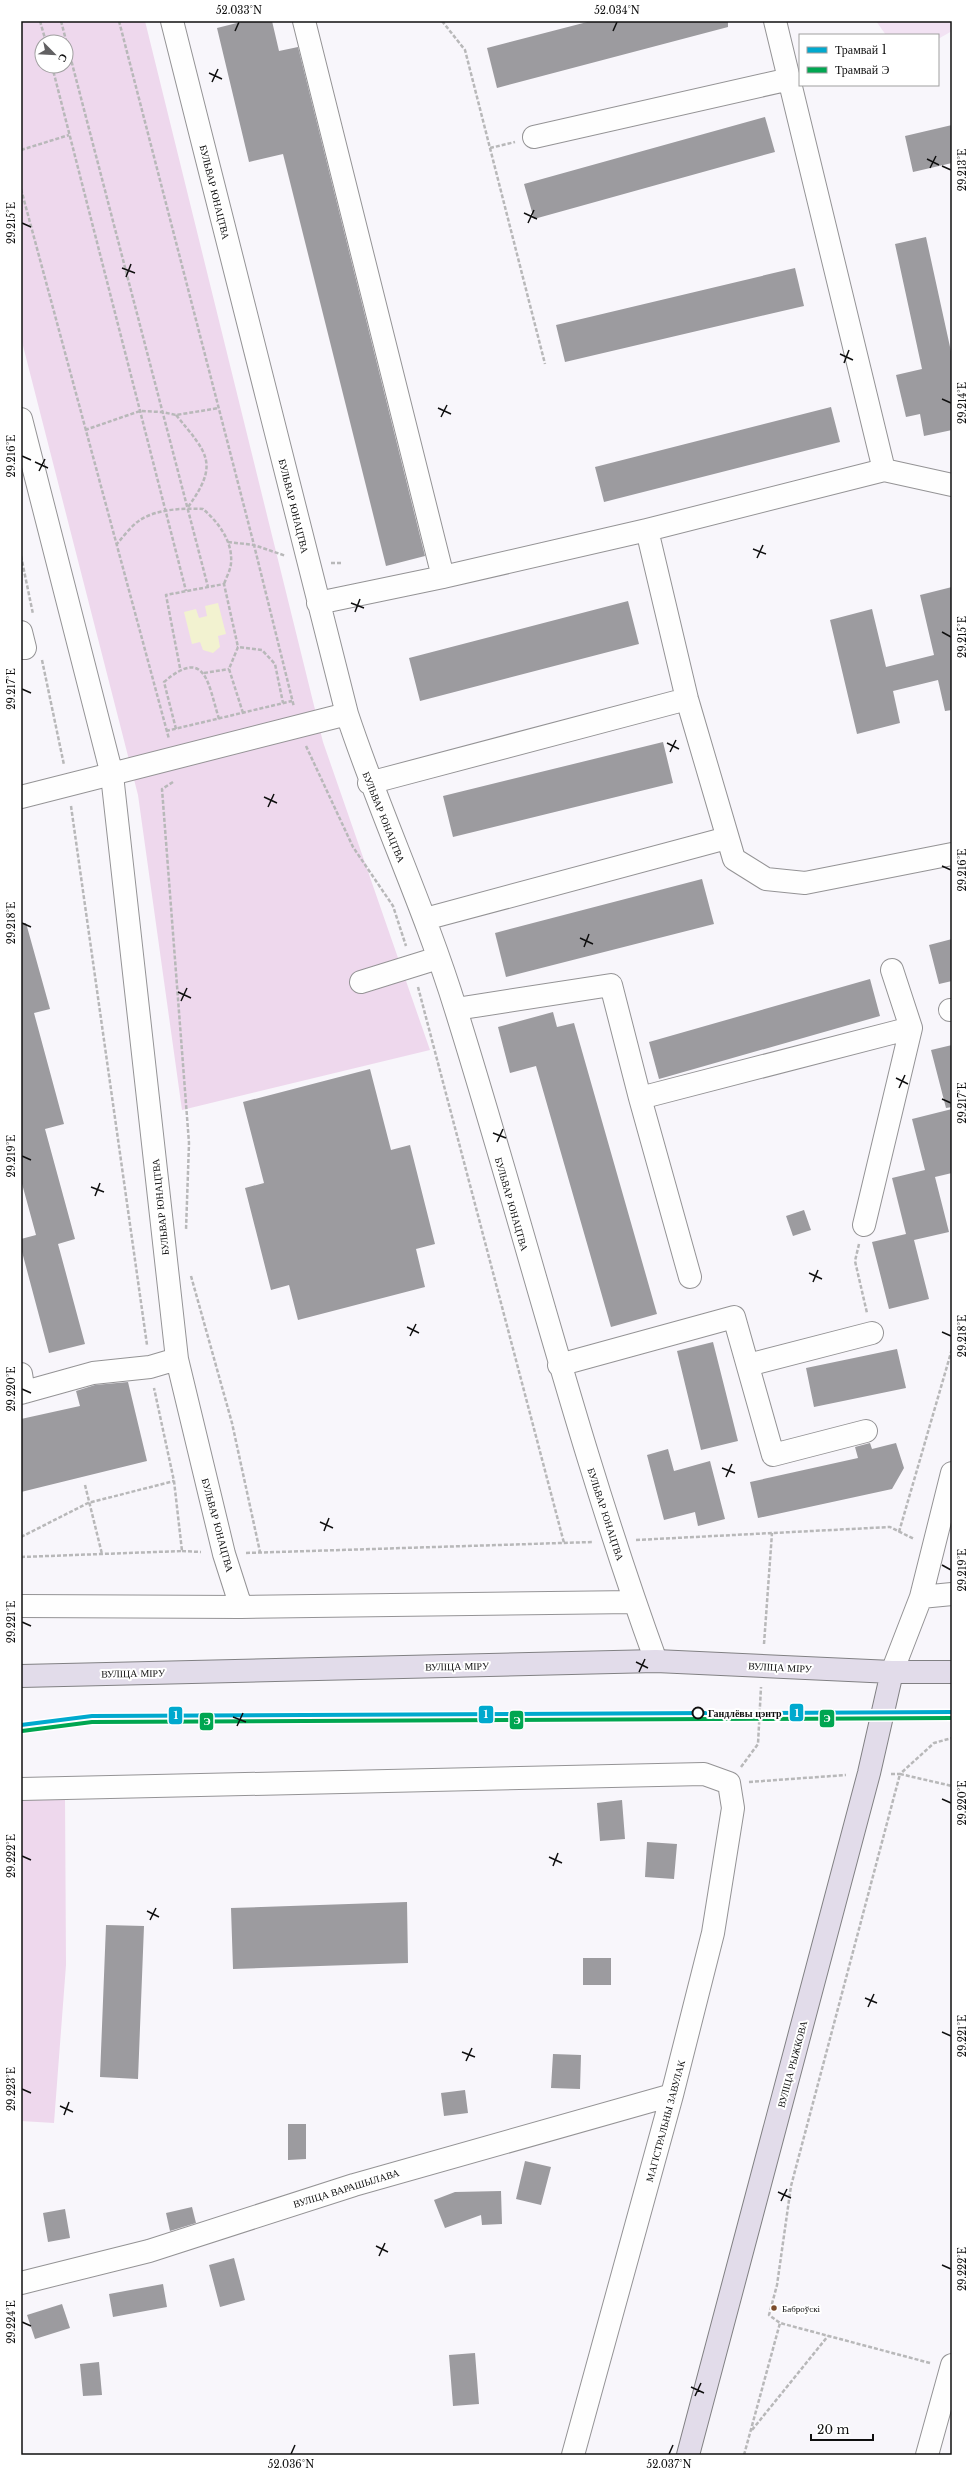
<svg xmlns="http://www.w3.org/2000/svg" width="973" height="2476" font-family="'Libre Baskerville',serif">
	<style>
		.green { fill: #eed8ed; fill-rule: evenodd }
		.pitch { fill: #f2e2f3 }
		.water { fill: #f2f2d0 }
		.building { fill: #9c9b9f }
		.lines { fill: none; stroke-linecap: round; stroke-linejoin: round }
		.minor-casing { stroke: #949395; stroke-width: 24 }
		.major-casing { stroke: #818083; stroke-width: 24 }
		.path { stroke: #b8b8b9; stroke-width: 2.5; stroke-dasharray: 4 2; stroke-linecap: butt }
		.minor { stroke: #fefefe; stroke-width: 22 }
		.major { stroke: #e2dcea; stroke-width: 22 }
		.tram-1-casing { stroke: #fff; stroke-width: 7 }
		.tram-2-casing { stroke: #fff; stroke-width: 7 }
		.tram-1 { stroke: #00a9ce; stroke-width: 4 }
		.tram-2 { stroke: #00a651; stroke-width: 4 }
		.ticks { fill: none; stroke: #0f0f0f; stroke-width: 1.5 }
		.stop-dot { fill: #fff; stroke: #0f0f0f; stroke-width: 2 }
		.bus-dot { fill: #7a4b2a; stroke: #fff; stroke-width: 1.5 }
		.labels { text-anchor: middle; stroke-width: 4; stroke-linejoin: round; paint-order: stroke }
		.bus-label { font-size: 9px; fill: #0f0f0f; stroke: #fff; text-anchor: start }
		.street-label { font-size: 10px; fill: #0f0f0f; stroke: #fff }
		.stop-label { font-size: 10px; font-weight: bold; fill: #0f0f0f; stroke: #fff; text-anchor: start }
		.line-badge { stroke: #fff; stroke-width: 1.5 }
		.badge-label { font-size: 11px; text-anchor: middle; font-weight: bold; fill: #fff }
		.neatline { fill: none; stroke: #0f0f0f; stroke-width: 1.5 }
		.ticks-label { font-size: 10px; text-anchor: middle; fill: #0f0f0f }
	</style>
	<rect width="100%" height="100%" fill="#f8f6fb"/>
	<path class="green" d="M21,21H145L323,742L430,1050L182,1110L138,795L21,338ZM42,42H66V66H42Z
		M65,1797L66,1965L54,2123L21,2121V1799Z"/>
	<path class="pitch" d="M876,21H952V31L938,39V35H886Z"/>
	<path class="water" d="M218,603L226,634L218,636L220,647L213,653L203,650L200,642L192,644L184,612L196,609L199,618L207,616L205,606Z"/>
	<path class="building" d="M245,21H272L279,51L298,47L425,556L386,566L283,154L249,162L217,28Z
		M591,21H728V27L497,88L487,48Z
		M765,117L775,152L534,219L524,184Z
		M952,125V163L913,172L905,136Z
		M926,237L952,356V430L924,436L920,414L906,417L896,375L922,369L895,244Z
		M795,268L804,306L565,362L556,325Z
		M831,407L840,442L604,502L595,467Z
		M952,587V710L945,711L938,680L893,691L900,723L857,734L830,620L872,609L886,667L934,655L920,595Z
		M628,601L639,644L420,701L409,658Z
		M663,742L673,783L453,837L443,796Z
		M702,879L714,924L506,977L495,933Z
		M21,923H26L50,1009L34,1013L64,1124L45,1129L75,1239L58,1244L85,1344L49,1353L21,1248V1239L36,1235L21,1180Z
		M952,939V981L939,984L929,945Z
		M870,979L880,1016L659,1079L649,1042Z
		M553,1012L557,1027L574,1023L657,1314L611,1327L536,1066L510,1073L498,1027Z
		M952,1045V1107L946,1108L931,1050Z
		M370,1069L391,1150L410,1145L435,1244L416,1249L425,1287L298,1320L289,1285L271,1290L245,1188L264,1183L243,1102Z
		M952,1109V1173L935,1177L949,1232L914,1240L929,1299L889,1309L872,1242L906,1234L892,1178L925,1170L912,1119Z
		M804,1210L811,1230L793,1236L786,1216Z
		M713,1342L738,1441L701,1450L677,1351Z
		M897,1349L906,1388L814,1407L806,1368Z
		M128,1382L147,1461L21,1492V1419L80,1406L76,1391L95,1385Z
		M870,1443L872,1449L896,1443L904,1468L892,1489L758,1518L750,1482L858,1458L855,1447Z
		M668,1449L674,1471L710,1461L725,1519L698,1526L695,1512L664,1520L647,1455Z
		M622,1800L625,1839L600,1841L597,1803Z
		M647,1842L677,1844L674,1879L645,1877Z
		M407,1902L408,1963L233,1969L231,1908Z
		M106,1925L144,1926L138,2079L100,2077Z
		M583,1958H611V1985H583Z
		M553,2054L581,2055L580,2089L551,2088Z
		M465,2090L468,2113L444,2116L441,2093Z
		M288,2124H306V2159L288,2160Z
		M525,2161L551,2167L541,2205L516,2199Z
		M501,2191L502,2224L482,2225L481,2215L445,2228L434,2200L455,2192Z
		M192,2207L196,2223L170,2231L166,2213Z
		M65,2209L70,2238L48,2242L43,2213Z
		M234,2258L245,2300L220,2307L209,2265Z
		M163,2284L167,2307L113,2317L109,2294Z
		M62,2304L70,2328L35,2339L27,2315Z
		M475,2353L479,2404L453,2406L449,2355Z
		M99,2362L102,2395L83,2396L80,2364Z"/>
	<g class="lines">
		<defs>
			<path id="minor" d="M172,21L347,714C380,814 425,909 456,1010C524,1227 578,1447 656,1661
				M304,21L443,577
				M775,21L884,470
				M534,137L790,79
				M21,419L112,775L177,1359L224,1554L241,1607
				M647,530L687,699L734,859L766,879L805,883L952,854
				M318,603L443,577L647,530L884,470L952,485
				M21,632L25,648H21
				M369,783L687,699
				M21,797L347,714
				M425,919L727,838
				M361,982L438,958
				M456,1009L611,985L640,1098L911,1028L892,970
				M950,1010H952
				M640,1098L690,1277
				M864,1225L911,1028
				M559,1365L734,1317L773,1455L866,1431
				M748,1365L872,1333
				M21,1374L24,1392
				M21,1393L93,1373L150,1367L177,1359
				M921,1597L952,1594
				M21,1606L241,1607L634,1602
				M892,1672L921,1597L952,1473
				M21,1789L704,1774L729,1783L733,1808L713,1933L672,2095L573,2455
				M21,2283L149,2251L354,2185L672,2095
				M927,2455L952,2365"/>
			<path id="major" d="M21,1676L656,1661L892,1672H952
				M688,2455L869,1773L892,1672"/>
		</defs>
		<use href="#minor" class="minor-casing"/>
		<use href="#major" class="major-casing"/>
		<path class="path" d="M40,21L46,42
			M61,21L208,587
			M119,21L254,545L294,707
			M442,21L465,50L545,364
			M52,66L186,591
			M490,148L515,142
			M21,150L69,135
			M21,189L169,739
			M176,415C207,453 220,463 188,507
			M85,430L140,411L162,412L176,415L219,408
			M228,542L254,545L286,556
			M116,545C123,537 131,526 140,520C157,509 183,508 203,509C218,522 233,541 231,563C231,569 226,578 224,584
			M21,556L33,614
			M331,563H343
			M42,660L64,765
			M180,668L166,595L224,584L238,647
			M204,673L229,669
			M243,713L229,669L238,647L262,650L275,664L283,703
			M176,729L164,682C206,646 208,684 219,719
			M166,731L292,701
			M306,746L353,847L393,906L406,946
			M173,782L162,789L189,1143L186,1230
			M71,806L147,1345
			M418,987L564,1543
			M859,1244L855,1261L867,1313
			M191,1276L232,1423L260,1552
			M85,1485L102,1554
			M899,1532L952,1349
			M21,1537L88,1503L174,1481
			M636,1540L890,1527L914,1539
			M182,1551L201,1552
			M246,1553L593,1542
			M21,1557L182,1551L174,1481L154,1388
			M764,1644L772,1533
			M741,1767L758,1744L761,1687
			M891,1774H900L934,1743L952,1738
			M749,1782L846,1775
			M930,2363L780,2323L769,2315L777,2285L791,2186L900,1774L952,1786
			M752,2430L828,2336
			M744,2455L780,2323"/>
		<use href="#minor" class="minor"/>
		<use href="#major" class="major"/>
		<defs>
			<path id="tram-1" d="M21,1725L92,1716L952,1712"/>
			<path id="tram-2" d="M22,1731L92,1722L952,1718"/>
		</defs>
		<use href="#tram-1" class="tram-1-casing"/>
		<use href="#tram-2" class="tram-2-casing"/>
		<use href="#tram-1" class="tram-1"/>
		<use href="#tram-2" class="tram-2"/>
	</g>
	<path class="ticks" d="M235,31L239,22M613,31L617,22M209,73L222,79M212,82L218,69M927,159L939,165M942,166L951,170M930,168L936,156M524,213L537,219M22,223L31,227M528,223L534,210M122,268L135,273M126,277L131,264M840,354L853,360M844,363L849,350M942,399L951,403M438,408L451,414M441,417L447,405M22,456L31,460M35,462L48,468M39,471L45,459M753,549L766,554M757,558L763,545M351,603L364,608M355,612L360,599M942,632L951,637M22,689L31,693M667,743L679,749M670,752L676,740M264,797L277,803M268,807L274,794M942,866L951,870M22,923L31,927M580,938L593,944M584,947L589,934M178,992L191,998M181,1001L187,988M896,1078L908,1084M899,1088L905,1075M942,1099L951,1103M493,1133L506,1138M497,1142L503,1129M22,1156L31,1160M91,1187L104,1192M95,1196L100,1183M809,1273L822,1279M813,1282L818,1270M407,1327L419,1333M942,1332L951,1336M410,1336L416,1324M22,1389L31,1393M722,1468L735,1473M726,1477L732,1464M320,1522L333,1528M324,1531L329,1518M942,1565L951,1570M22,1622L31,1626M636,1662L648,1668M639,1672L645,1659M233,1717L246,1722M237,1726L243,1713M942,1799L951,1803M22,1856L31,1860M549,1857L562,1863M553,1866L558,1853M147,1911L159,1917M150,1920L156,1908M865,1998L877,2003M868,2007L874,1994M942,2032L951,2036M462,2052L475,2057M466,2061L472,2048M22,2089L31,2093M60,2106L73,2112M64,2115L69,2102M778,2192L791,2198M781,2201L787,2189M376,2246L388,2252M379,2256L385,2243M942,2265L951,2269M22,2322L31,2326M691,2387L704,2393M695,2396L701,2383M291,2454L295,2445M669,2454L673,2445"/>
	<circle class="stop-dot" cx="698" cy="1713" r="5.5"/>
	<circle class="bus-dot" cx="774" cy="2308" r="3.5"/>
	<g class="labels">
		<g class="bus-label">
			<text x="782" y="2312">Баброўскі</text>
		</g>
		<g class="street-label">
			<text transform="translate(215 192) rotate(76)" y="4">БУЛЬВАР ЮНАЦТВА</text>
			<text transform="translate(294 506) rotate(76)" y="4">БУЛЬВАР ЮНАЦТВА</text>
			<text transform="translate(384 817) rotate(68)" y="4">БУЛЬВАР ЮНАЦТВА</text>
			<text transform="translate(512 1204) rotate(74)" y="4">БУЛЬВАР ЮНАЦТВА</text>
			<text transform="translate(160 1207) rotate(-96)" y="4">БУЛЬВАР ЮНАЦТВА</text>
			<text transform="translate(606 1514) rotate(72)" y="4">БУЛЬВАР ЮНАЦТВА</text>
			<text transform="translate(218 1525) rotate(75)" y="4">БУЛЬВАР ЮНАЦТВА</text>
			<text transform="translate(457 1666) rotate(-1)" y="4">ВУЛІЦА МІРУ</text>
			<text transform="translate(780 1667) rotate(3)" y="4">ВУЛІЦА МІРУ</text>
			<text transform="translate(133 1673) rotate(-1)" y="4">ВУЛІЦА МІРУ</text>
			<text transform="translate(792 2064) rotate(-75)" y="4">ВУЛІЦА РЫЖКОВА</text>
			<text transform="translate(665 2121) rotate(-75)" y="4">МАГІСТРАЛЬНЫ ЗАВУЛАК</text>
			<text transform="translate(346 2188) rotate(-17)" y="4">ВУЛІЦА ВАРАШЫЛАВА</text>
		</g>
		<g class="stop-label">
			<text x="708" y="1717">Гандлёвы цэнтр</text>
		</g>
	</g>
	<g class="line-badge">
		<rect x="789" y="1703" width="15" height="19" rx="4" fill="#00a9ce"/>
		<rect x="478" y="1705" width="16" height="19" rx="4" fill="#00a9ce"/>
		<rect x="168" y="1706" width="15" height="19" rx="4" fill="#00a9ce"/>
		<rect x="819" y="1709" width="16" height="19" rx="4" fill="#00a651"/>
		<rect x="509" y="1710" width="15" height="20" rx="4" fill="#00a651"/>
		<rect x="199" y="1712" width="15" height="19" rx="4" fill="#00a651"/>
	</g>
	<g class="badge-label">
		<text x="797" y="1717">1</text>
		<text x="486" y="1718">1</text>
		<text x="176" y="1719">1</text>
		<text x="827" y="1722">Э</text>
		<text x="517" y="1724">Э</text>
		<text x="207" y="1725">Э</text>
	</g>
	<rect width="973" height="2476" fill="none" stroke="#ffffff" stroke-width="44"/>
	<rect x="799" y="34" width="140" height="52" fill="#ffffff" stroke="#9f9f9f"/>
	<rect x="807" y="47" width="20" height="6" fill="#00a9ce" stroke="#9f9f9f"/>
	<text x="835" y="54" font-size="12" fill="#0f0f0f">Трамвай 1</text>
	<rect x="807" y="67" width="20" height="6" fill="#00a651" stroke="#9f9f9f"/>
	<text x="835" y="74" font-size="12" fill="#0f0f0f">Трамвай Э</text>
	<g transform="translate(54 54) rotate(114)"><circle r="19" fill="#ffffff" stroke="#9f9f9f"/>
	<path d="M0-3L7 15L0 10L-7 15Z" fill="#616062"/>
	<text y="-6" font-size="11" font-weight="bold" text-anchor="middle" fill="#0f0f0f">С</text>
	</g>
	<path d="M811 2434v6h62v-6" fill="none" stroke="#0f0f0f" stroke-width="2"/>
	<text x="817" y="2434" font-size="12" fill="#0f0f0f" stroke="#ffffff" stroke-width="3" paint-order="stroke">20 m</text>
	<rect x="22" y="22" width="929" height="2432" class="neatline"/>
	<g class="ticks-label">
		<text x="239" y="14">52.033°N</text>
		<text x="617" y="14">52.034°N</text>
		<text transform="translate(962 170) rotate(-90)" y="4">29.213°E</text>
		<text transform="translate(11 223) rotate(-90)" y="4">29.215°E</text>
		<text transform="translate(962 403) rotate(-90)" y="4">29.214°E</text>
		<text transform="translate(11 456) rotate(-90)" y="4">29.216°E</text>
		<text transform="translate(962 637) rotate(-90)" y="4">29.215°E</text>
		<text transform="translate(11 689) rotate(-90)" y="4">29.217°E</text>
		<text transform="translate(962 870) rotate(-90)" y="4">29.216°E</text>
		<text transform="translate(11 923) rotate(-90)" y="4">29.218°E</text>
		<text transform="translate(962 1103) rotate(-90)" y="4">29.217°E</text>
		<text transform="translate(11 1156) rotate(-90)" y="4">29.219°E</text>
		<text transform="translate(962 1336) rotate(-90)" y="4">29.218°E</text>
		<text transform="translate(11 1389) rotate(-90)" y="4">29.220°E</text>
		<text transform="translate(962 1570) rotate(-90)" y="4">29.219°E</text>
		<text transform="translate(11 1622) rotate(-90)" y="4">29.221°E</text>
		<text transform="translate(962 1803) rotate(-90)" y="4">29.220°E</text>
		<text transform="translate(11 1856) rotate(-90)" y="4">29.222°E</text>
		<text transform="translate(962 2036) rotate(-90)" y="4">29.221°E</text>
		<text transform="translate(11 2089) rotate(-90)" y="4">29.223°E</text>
		<text transform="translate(962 2269) rotate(-90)" y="4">29.222°E</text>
		<text transform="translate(11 2322) rotate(-90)" y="4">29.224°E</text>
		<text x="291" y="2468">52.036°N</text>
		<text x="669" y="2468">52.037°N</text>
	</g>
</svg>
